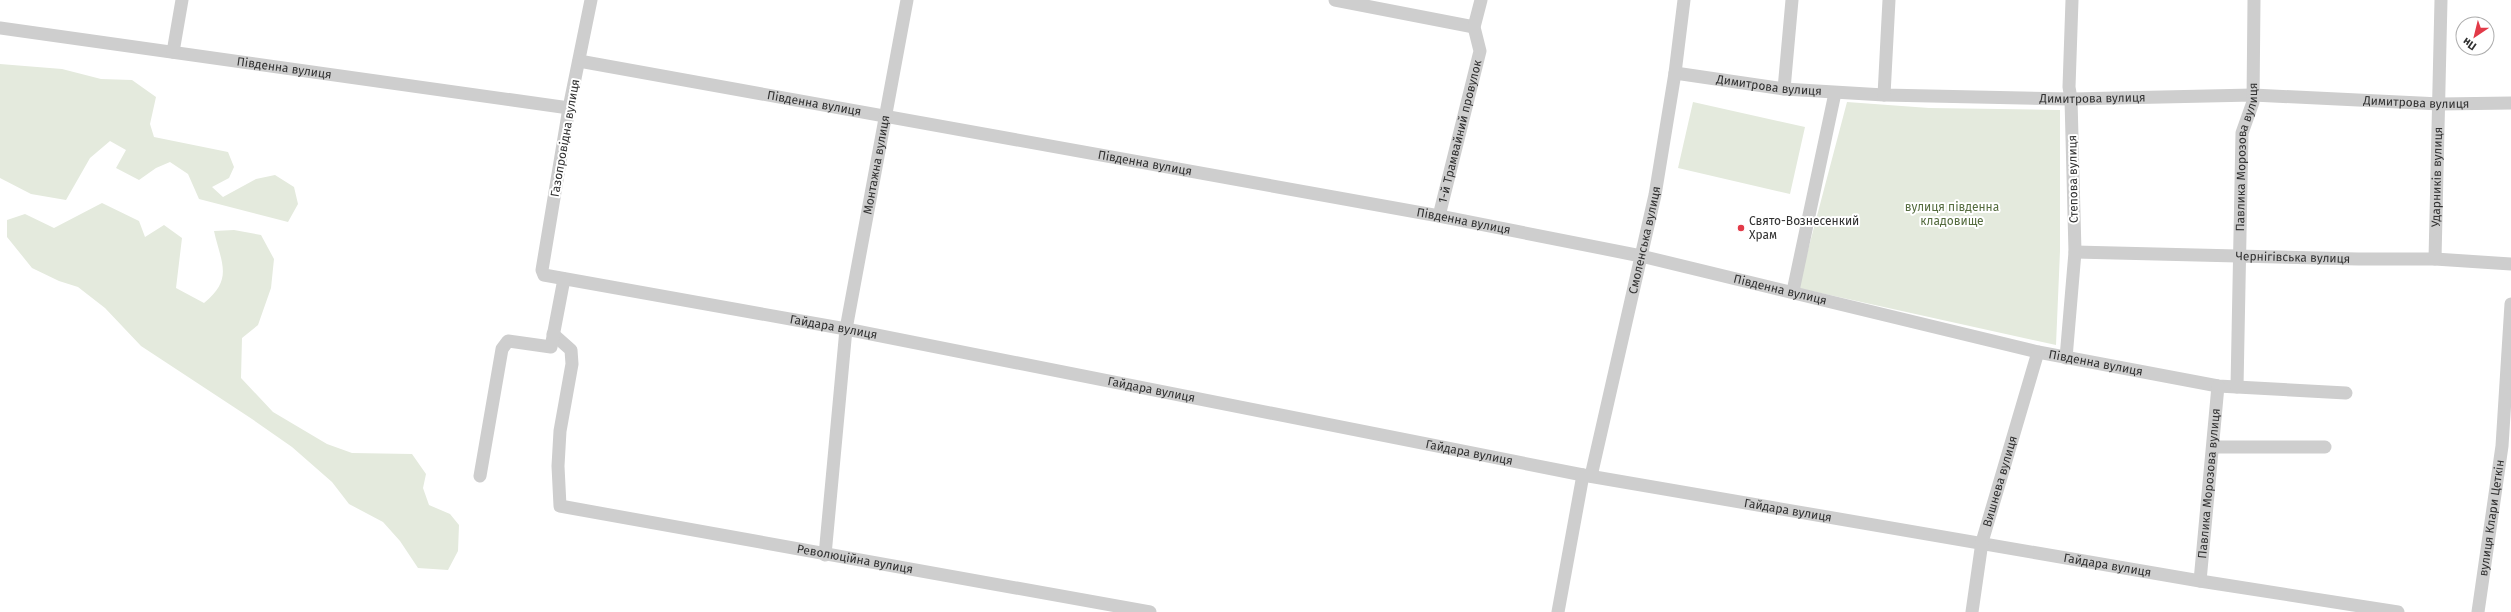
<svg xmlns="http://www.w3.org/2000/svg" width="2511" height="612" font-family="'Fira Sans',sans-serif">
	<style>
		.green { fill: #e4eadd }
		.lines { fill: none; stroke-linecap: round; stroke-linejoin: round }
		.minor { stroke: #cecece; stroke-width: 13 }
		.poi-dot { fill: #e23a48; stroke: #fff; stroke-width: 1.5 }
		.labels { text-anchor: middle; stroke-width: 4; stroke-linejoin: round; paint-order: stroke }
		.street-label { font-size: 12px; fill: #313131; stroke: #fff }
		.park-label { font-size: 12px; fill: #556c3f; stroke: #fff }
		.poi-label { font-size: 12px; fill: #313131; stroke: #fff; text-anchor: start }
	</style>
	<rect width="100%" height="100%" fill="#fff"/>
	<path class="green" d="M0,64L62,69L101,79L132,80L156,97L150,124L154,137L228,152L234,167L229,178L212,187L223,197L256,179L275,175L294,187L298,204L288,222L199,199L188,174L170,162L156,168L139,180L116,168L126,150L110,141L90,158L66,200L31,194L0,178Z
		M1693,102L1805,127L1790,194L1678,168Z
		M1847,102L1929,108L2060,110V251L2056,345L1798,288Z
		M102,203L139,221L145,237L164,225L182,238L176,288L204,303C234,279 221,263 214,231L234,230L261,235L274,259L271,288L258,325L242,338L241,378L273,412L327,444L352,453L412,454L426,474L423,488L429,505L450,514L459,525L458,551L448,570L418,568L400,541L383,522L349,504L332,482L292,447L252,419L141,346L105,308L78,287L59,281L32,268L7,237V220L25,214L54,228Z"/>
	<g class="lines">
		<g class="minor">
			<path id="s1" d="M591,0L569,108L542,270L544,275L846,329L1583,475L2200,581L2398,612"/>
			<path d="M1335,0L1474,27"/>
			<path id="s2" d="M0,28L569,108"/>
			<path d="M173,52L182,0"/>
			<path id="s3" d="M579,61L1439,216L1641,256L2038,352L2218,386L2346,393"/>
			<path id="s4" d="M1675,73L1784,89L1884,95L2071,99L2253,95L2440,104L2511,103"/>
			<path d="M1784,89L1792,0"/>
			<path d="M1884,95L1889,0"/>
			<path id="s5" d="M1439,216L1480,51L1474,27L1481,0"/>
			<path id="s6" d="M2075,252L2358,259H2435L2511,264"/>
			<path id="s7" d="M2435,259L2441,0"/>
			<path d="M1793,291L1835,93"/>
			<path id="s8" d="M553,334L571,350L572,364L560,431L558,466L560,506L1150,612"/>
			<path d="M2066,358L2075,252L2071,99L2069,87L2072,0"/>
			<path id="s9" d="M2237,387L2242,133L2253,102L2254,0"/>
			<path d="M2213,447H2325"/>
			<path d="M480,476L502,349L508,341L551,347L564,279"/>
			<path id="s10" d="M1591,476L1655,195L1675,73L1684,0"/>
			<path id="s11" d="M825,555L846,329L907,0"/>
			<path id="s12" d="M2200,581L2218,386"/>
			<path d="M1558,612L1583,475"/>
			<path id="s13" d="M1972,612L1982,542L2038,352"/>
			<path id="s14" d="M2478,612L2502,446L2511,304"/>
		</g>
	</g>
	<circle class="poi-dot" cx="1741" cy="228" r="4"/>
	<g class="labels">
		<g class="street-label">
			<text dy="4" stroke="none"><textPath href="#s2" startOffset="287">Південна вулиця</textPath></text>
			<text dy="4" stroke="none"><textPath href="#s4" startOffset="95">Димитрова вулиця</textPath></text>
			<text dy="4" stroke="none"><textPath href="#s4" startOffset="419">Димитрова вулиця</textPath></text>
			<text dy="4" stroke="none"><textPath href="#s4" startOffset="743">Димитрова вулиця</textPath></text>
			<text dy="4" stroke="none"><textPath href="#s3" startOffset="239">Південна вулиця</textPath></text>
			<text dy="4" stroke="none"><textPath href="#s5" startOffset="87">1-й Трамвайний провулок</textPath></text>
			<text transform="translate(565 138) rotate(-80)" y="4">Газопровідна вулиця</text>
			<text dy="4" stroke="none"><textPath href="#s9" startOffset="231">Павлика Морозова вулиця</textPath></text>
			<text dy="4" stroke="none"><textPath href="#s3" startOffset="575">Південна вулиця</textPath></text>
			<text dy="4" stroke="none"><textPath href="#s11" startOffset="394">Монтажна вулиця</textPath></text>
			<text dy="4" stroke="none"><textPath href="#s7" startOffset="82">Ударників вулиця</textPath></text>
			<text transform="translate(2073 179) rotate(-91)" y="4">Степова вулиця</text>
			<text dy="4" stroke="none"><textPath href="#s3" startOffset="899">Південна вулиця</textPath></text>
			<text dy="4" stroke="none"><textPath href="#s10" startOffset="242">Смоленська вулиця</textPath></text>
			<text dy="4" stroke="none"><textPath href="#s6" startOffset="218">Чернігівська вулиця</textPath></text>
			<text dy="4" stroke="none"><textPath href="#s3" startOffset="1223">Південна вулиця</textPath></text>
			<text dy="4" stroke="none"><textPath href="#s1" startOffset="574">Гайдара вулиця</textPath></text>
			<text dy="4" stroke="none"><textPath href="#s3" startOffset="1547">Південна вулиця</textPath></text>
			<text dy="4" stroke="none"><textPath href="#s1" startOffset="898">Гайдара вулиця</textPath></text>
			<text dy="4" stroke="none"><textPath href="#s1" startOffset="1222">Гайдара вулиця</textPath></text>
			<text dy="4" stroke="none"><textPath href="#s13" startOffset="134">Вишнева вулиця</textPath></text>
			<text dy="4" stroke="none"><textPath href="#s12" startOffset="98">Павлика Морозова вулиця</textPath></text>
			<text dy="4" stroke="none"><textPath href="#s1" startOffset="1546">Гайдара вулиця</textPath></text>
			<text dy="4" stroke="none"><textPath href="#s14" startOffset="95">вулиця Клари Цеткін</textPath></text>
			<text dy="4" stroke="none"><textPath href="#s8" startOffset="481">Революційна вулиця</textPath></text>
			<text dy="4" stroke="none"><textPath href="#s1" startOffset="1870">Гайдара вулиця</textPath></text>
		</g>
		<g class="park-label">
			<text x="1952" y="211">вулиця південна<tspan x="1952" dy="14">кладовище</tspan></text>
		</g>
		<g class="poi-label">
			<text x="1749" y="225">Свято-Вознесенкий<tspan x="1749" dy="14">Храм</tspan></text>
		</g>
	</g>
	<g transform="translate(2475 36) rotate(215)"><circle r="19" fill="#ffffff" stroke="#adadad"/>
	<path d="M0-3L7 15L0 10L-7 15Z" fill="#e23a48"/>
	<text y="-6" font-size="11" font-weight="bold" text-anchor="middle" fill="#313131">Пн</text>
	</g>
</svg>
